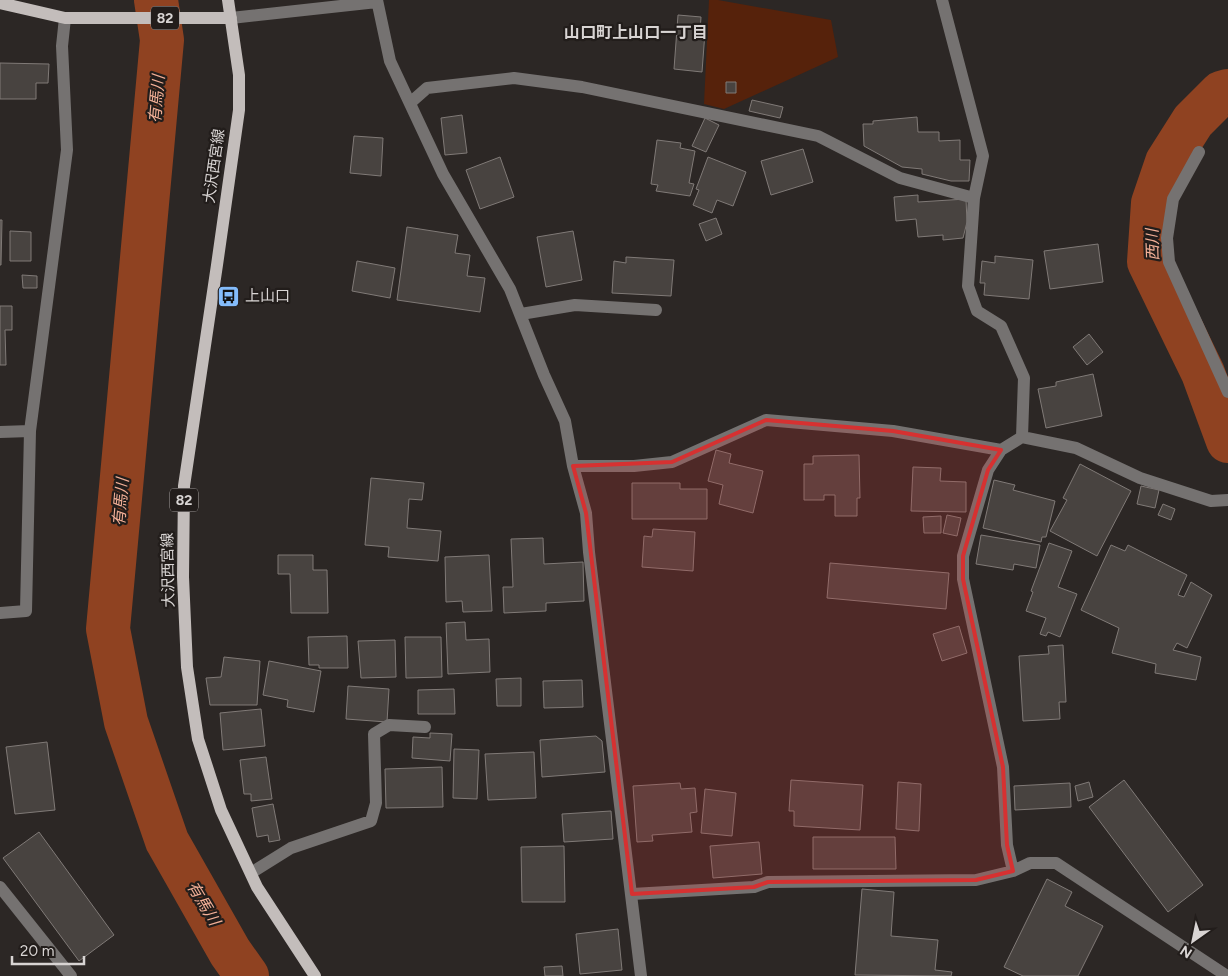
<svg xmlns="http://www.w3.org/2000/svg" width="1228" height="976" font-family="Figtree,'Noto Sans JP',sans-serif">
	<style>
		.green { fill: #56220b }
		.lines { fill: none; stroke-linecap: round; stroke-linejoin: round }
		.river { stroke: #8f4221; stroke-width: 44 }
		.building { fill: #484340; stroke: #807a77 }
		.minor { stroke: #757271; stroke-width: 12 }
		.major { stroke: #c3bdbb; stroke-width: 12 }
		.marked { fill: #d63131; fill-opacity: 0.2; stroke: #d63131; stroke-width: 4; stroke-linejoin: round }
		.labels { text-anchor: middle; stroke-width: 4.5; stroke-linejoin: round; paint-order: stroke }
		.shield { fill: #221d1b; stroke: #a19d9c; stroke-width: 1 }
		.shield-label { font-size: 14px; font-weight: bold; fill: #d8d4d3 }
		.street-label { font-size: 15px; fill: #d8d4d3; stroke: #221d1b }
		.poi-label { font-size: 15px; fill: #d8d4d3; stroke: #221d1b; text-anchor: start }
		.neighbourhood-label { font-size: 16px; font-weight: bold; fill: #d8d4d3; stroke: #221d1b }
		.water-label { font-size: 16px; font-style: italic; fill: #f3b097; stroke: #221d1b }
	</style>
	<rect width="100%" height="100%" fill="#2c2725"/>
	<path class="green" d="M709,0H718L831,20L838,57L724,109L704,104Z"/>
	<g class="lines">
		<path class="river" d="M156,0L162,40L108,629L126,722L167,841L230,952L247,976
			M1228,91L1221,93L1193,121L1167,162L1153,203L1149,262L1203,373L1228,441"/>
	</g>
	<path class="building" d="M678,15L701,17L700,32H705L702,72L674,69Z
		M0,63L49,64L48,83H36V99H0Z
		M726,82H736V93H726Z
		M752,100L783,107L780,118L749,111Z
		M462,115L467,153L445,155L441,118Z
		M917,117L918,132H939V141L960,140V160H970L969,181H951L922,174V169L902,167L864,146L863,124H873V121Z
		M705,118L719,125L706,152L692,146Z
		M354,136L383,138L381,176L350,173Z
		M657,140L681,143L680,148L695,151L689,183L694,184L690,196L656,191L658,185L651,184Z
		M803,149L813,182L771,195L761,161Z
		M500,157L514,197L480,209L466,170Z
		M708,157L746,172L733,206L717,200L712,213L693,205L699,190L696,189Z
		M918,195V202L966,199L967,222L963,238L943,240V235L918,237L916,219L896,221L894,197Z
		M716,218L722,234L706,241L699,224Z
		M0,220H2L1,265H0Z
		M407,227L458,235L455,253L470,255L467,276L485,278L480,312L397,300Z
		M10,231L31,232V261H10Z
		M573,231L582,280L546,287L537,237Z
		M1098,244L1103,282L1050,289L1044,251Z
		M995,256L1033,260L1029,299L984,295L985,283H980L982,261L995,263Z
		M626,257L674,260L671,296L612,293L614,261L626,263Z
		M357,261L395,268L390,298L352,291Z
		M22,275L37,276V288H23Z
		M0,306H12V330H5L6,365H0Z
		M1089,334L1103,352L1087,365L1073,347Z
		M1093,374L1102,416L1046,428L1038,389L1056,386V382Z
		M716,450L731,454L729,463L763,471L753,513L719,504L723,485L708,481Z
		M859,455L860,498H857V516H835V495H824V500H804V464H813V456Z
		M1080,464L1131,491L1097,556L1050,531L1067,500L1063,498Z
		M913,467L941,468L940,481L966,482V512L911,511Z
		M371,478L424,483L422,500L409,499L407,528L441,531L438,561L388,557L389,547L365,545Z
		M994,480L1015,485L1013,490L1055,501L1046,537H1042L1041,542L983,528Z
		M632,483H680V489H707V519H632Z
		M1141,486L1159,490L1155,508L1137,504Z
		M1163,504L1175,509L1171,520L1158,515Z
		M947,515L961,518L957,536L943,533Z
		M941,516V533H924L923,517Z
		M653,529L695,532L693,571L642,567L644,536L652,537Z
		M981,535L1040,545L1036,568L1014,564L1013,570L976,564Z
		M543,538L544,564L583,562L584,601L546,603V611L504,613L503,587H513L511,539Z
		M1049,543L1072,551L1058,587L1077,594L1060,637L1048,632L1046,636L1040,634L1046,618L1026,611L1033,592L1031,591Z
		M1111,545L1125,551L1128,545L1187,575L1178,595L1184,597L1191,582L1212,595L1187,648L1177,643L1173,650L1201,657L1196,680L1155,673L1156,664L1112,653L1119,628L1081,610Z
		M278,555H313V570H327L328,613H291L290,574H278Z
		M489,555L492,611L463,612L462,601L446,602L445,557Z
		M830,563L949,573L946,609L827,598Z
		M465,622L466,640L489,639L490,672L448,674L446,623Z
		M959,626L967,653L942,661L933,634Z
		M347,636L348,668H319V665H309L308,637Z
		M405,637H441L442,677L406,678Z
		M395,640L396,677L361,678L358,641Z
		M1063,645L1066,702H1059L1060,719L1023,721L1019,656L1049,654L1048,646Z
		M224,657L260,661L257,705H210L206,678L221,677Z
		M269,661L321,671L314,712L287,707L288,700L263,695Z
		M521,678V706H497L496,679Z
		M582,680L583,707L544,708L543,681Z
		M348,686L389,689L387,722L346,719Z
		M454,689L455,714H418V690Z
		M261,709L265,746L223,750L220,713Z
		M430,733L452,734L450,761L412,758L413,737L430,738Z
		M596,736L602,741L605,772L542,777L540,740Z
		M47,742L55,810L15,814L6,747Z
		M454,749L479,750L477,799L453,798Z
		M534,752L536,798L488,800L485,754Z
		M266,757L272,799L251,801V794H244L240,760Z
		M442,767L443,807L386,808L385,769Z
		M791,780L863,785L860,830L794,826V811H789Z
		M1124,780L1203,885L1168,912L1089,807Z
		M898,782L921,784L919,831L896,829Z
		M1089,782L1093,797L1078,801L1075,786Z
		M680,783L681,789L695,788L697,812L690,813L692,832L652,835L653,841L637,842L633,786Z
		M1070,783L1071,807L1015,810L1014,786Z
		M705,789L736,793L732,836L701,833Z
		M273,804L280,840L269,842L268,835L257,837L252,808Z
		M611,811L613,839L564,842L562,814Z
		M39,832L114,935L79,961L3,858Z
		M813,837H895L896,869H813Z
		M759,842L762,874L713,878L710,846Z
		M564,846L565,902H522L521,847Z
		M1047,879L1072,892L1065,906L1103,926L1078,976H1023L1004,967Z
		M862,889L894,892L891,936L938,940L935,970L952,972L951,976L855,975Z
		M618,929L622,970L580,974L576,934Z
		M562,966L563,976H545L544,967Z"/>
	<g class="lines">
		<path class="minor" d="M377,0L390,61L443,174L510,289L544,375L565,421L573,466L586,513L589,552L641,976
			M942,0L983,156L974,198L968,286L977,311L1001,326L1024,378L1022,437
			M231,18L377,2
			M410,103L427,88L514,78L582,87L818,136L900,178L974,198
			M1199,152L1173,199L1167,238L1169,262L1228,392
			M521,314L575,305L656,310
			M0,432L30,431
			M573,466H634L672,462L766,420L893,431L1001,450
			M0,613L26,611L30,431L67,150L62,46L65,18
			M1013,871L1007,845L1003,767L963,579V556L988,470L1001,450L1022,437L1076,448L1140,478L1211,501L1228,500
			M251,873L291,848L371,821L376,803L374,734L389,725L425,727
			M0,887L71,976
			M632,894L754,887L768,882L976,880L1013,871L1030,863H1056L1227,976"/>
		<path class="major" d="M228,0L239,75V110L217,265L184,486L183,577L187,667L198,739L221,810L257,887L315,976
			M0,3L65,18H231"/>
	</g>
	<path class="marked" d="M766,420L893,431L1001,450L988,470L963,556V579L1003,767L1007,845L1013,871L976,880L768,882L754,887L632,894L586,513L573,466L672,462Z"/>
	<defs>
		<symbol id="bus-square" viewBox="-11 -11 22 22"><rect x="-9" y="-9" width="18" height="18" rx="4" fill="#84bcfb" stroke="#221d1b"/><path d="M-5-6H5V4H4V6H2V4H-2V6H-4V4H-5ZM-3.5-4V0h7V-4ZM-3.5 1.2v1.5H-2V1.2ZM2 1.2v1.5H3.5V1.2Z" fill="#111"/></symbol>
	</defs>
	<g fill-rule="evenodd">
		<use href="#bus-square" x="216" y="284" width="25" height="25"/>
	</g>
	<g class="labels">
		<g class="shield">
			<rect x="151" y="6.5" width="28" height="23" rx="4"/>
			<rect x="170" y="488.5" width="28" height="23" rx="4"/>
		</g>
		<g class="shield-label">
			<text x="165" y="23">82</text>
			<text x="184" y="505">82</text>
		</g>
		<g class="street-label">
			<text transform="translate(214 166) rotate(-82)" y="5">大沢西宮線</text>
			<text transform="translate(168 570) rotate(-91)" y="5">大沢西宮線</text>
		</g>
		<g class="poi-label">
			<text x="245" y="301">上山口</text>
		</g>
		<g class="neighbourhood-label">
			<text x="636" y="38">山口町上山口一丁目</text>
		</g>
		<g class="water-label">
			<text transform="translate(156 99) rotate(-85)" y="6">有馬川</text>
			<text transform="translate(1152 245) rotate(-92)" y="6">西川</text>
			<text transform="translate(120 502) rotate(-85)" y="6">有馬川</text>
			<text transform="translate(204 903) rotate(59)" y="6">有馬川</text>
		</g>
	</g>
	<g transform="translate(1193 941) rotate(213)" stroke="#221d1b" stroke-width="4" paint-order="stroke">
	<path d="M0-4L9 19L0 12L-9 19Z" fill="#d8d4d3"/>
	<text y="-8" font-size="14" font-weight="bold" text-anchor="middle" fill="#d8d4d3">N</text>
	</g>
	<path d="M12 956v8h72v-8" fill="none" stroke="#d8d4d3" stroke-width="2.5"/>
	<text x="20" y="956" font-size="15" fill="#d8d4d3" stroke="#221d1b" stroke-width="4" paint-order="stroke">20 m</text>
</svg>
